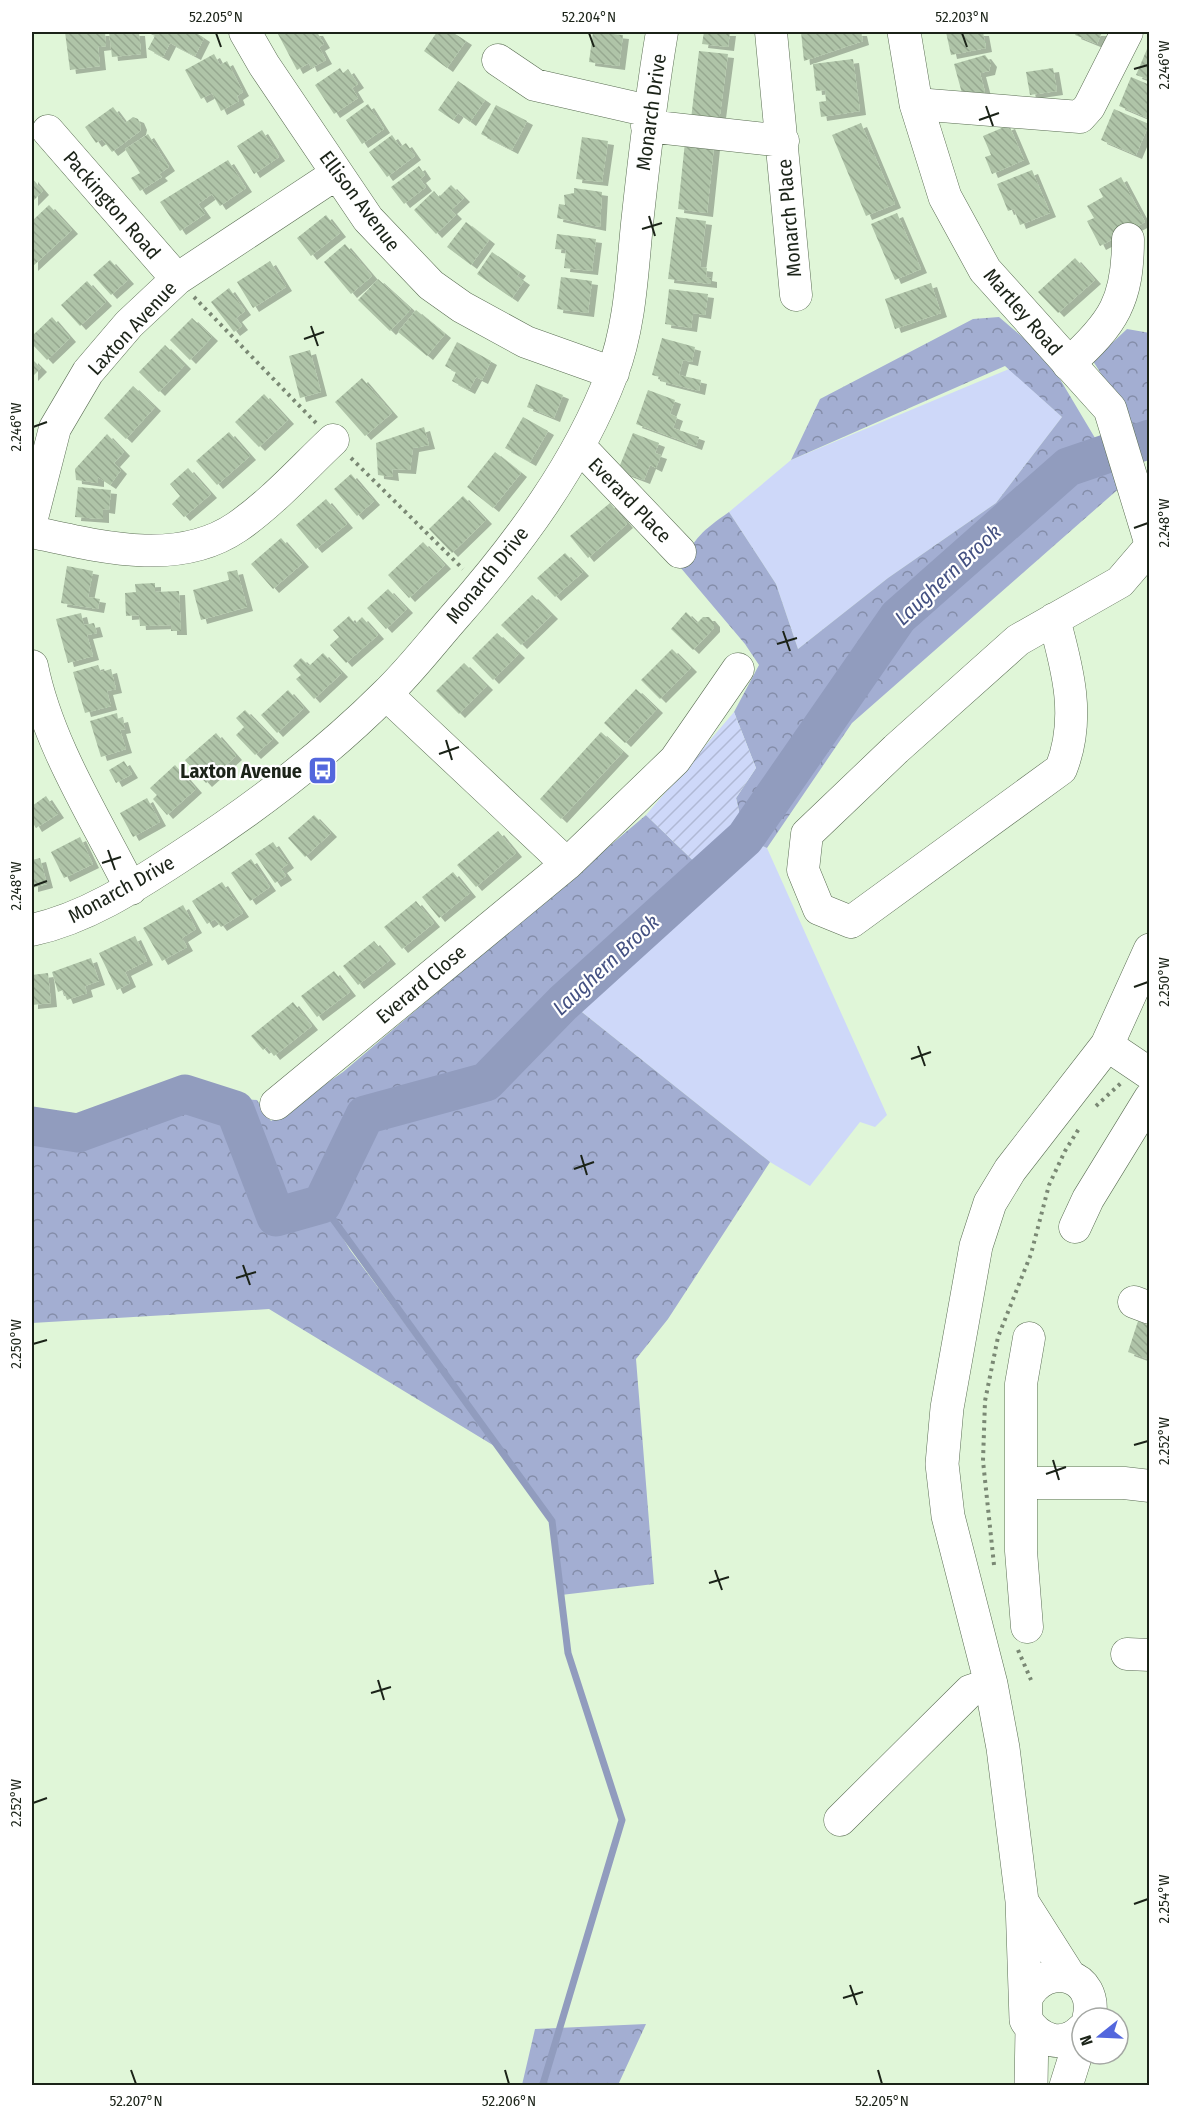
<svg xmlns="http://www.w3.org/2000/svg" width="1181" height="2117" font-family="'Fira Sans Condensed',sans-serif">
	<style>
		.grass { fill: #ced8f9 }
		.forest { fill: url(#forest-crowns); fill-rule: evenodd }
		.garden { fill: url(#garden-furrows) }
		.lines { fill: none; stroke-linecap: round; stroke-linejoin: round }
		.stream { stroke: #919cbe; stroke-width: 7 }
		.river { stroke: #919cbe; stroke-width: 39 }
		.building { fill: url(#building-back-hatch); filter: url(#shadow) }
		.minor-casing { stroke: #5a6d53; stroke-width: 33 }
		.major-casing { stroke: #5a6d53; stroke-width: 34 }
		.path { stroke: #7a8874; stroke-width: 4; stroke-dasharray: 3 4.5; stroke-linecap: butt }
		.minor { stroke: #fff; stroke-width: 32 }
		.major { stroke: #fff; stroke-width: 33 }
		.ticks { fill: none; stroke: #1b2318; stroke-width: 2 }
		.labels { text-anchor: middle; stroke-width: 4.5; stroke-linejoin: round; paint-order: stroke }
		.street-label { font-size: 20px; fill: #1b2318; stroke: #fff }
		.poi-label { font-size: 20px; font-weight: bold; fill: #1b2318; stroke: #fff; text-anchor: end }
		.water-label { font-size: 21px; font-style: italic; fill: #445182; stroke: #fff }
		.neatline { fill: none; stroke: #1b2318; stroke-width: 2 }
		.ticks-label { font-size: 15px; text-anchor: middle; fill: #1b2318 }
	</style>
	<defs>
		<pattern id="forest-crowns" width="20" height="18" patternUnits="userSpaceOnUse" patternTransform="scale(1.5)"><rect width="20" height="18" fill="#a3aed2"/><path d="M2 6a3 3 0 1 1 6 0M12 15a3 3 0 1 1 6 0" fill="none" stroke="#848da9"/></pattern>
		<pattern id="garden-furrows" width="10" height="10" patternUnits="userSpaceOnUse" patternTransform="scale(1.5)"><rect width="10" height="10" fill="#ced8f9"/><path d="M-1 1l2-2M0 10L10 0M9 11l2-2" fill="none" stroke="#b0b9d5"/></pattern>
		<pattern id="building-back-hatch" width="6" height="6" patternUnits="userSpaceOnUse" patternTransform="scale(1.5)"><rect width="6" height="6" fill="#afc4a8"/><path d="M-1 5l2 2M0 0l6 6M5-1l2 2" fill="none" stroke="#96a890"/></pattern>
		<filter id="shadow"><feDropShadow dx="6" dy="4" stdDeviation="0" flood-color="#0004"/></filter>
	</defs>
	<rect width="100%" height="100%" fill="#e0f6d8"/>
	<path class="grass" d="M1009,369L1062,417L996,503L888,578L798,649L776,584L729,512L791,460Z
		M745,838L767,848L887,1115L875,1127L860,1122L810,1186L770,1162L568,1001L705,872Z"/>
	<path class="forest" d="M999,317L1048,359L1123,485L852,723L767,848L745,838L736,798L756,768L734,712L759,665L745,644L680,567C695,537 702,531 729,512L776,584L798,649L888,578L996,503L1062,417L1005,366L791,460L820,399L973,319Z
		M1127,329L1150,333L1149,439L1144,442L1093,361Z
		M646,815L705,872L568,1001L770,1162L668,1319L636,1359L654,1584L561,1595L552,1521L496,1447L269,1309L32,1323V1126L78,1133L185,1094L257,1100L271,1121L343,1072ZM328,1213L463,1401L350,1250Z
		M646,2024L618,2085H522L535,2029Z"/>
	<path class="garden" d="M734,712L756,768L736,798L745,838L705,872L646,815Z"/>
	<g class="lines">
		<path class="stream" d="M322,1204L552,1521L568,1653L622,1820L543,2084L541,2086"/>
		<path class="river" d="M32,1126L78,1133L185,1094L235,1110L276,1217L322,1204L365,1115L486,1082L563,1003L745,838L898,617L1068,467L1150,439"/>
	</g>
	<path class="building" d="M65,32H105L106,46L98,47L100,66L70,70Z
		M109,32H139L141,54L112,57Z
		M147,32H195L204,38L195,56L170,43L163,57L148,49L155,36Z
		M282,32H317L324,44L319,47L326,60L311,68L309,63L297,70L278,34Z
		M437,32H452L466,41L447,68L424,51Z
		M593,32L623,35L619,66L589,62Z
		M704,32H730L728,47L702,44Z
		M801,32H861L863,41L804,61Z
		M946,32H983L986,48L951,55Z
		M1077,32H1102L1097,44L1075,35Z
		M1150,42V80L1136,75Z
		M699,51L728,54L719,122L691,119Z
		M214,54L220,65L227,61L243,92L237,96L239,101L221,111L212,93L201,99L185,70Z
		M985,55L991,63L989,71L980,73L985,92L963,97L954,64Z
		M853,59L860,111L821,117L819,102L826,101L825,90L816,91L813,64Z
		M340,68L343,73L348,69L358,84L352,88L358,98L334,114L315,85Z
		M1053,68L1057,91L1030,95L1026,72Z
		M1131,77L1150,85V119L1119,106Z
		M458,81L485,100L470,122L458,113L453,120L438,110Z
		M368,104L384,129L362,144L346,120Z
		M496,105L527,121L512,150L481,134Z
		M113,107L125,123L133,117L138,119L141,126L140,131L112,152L102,139L96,143L85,127Z
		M1114,109L1149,124L1136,155L1101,140Z
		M861,123L895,204L866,216L832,135Z
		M1009,125L1024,160L992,174L985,157L991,155L983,136Z
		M262,130L279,157L254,174L237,146Z
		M148,134L169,167L159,174L162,177L140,191L131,178L140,173L125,149Z
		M392,135L400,147L406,143L415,156L387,177L369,152Z
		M582,137L608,141L602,182L576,179Z
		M685,142L714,146L707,213L678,209Z
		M228,160L246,188L220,206L212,194L198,204L205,214L180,231L160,202Z
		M419,166L425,175L420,179L426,187L404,204L391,187Z
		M1032,170L1050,213L1020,225L1014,209L1008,211L997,184Z
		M1121,177L1145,222L1100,246L1087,221L1094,218L1087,206L1103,197L1099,189Z
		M32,178L43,191L32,202Z
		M451,185L464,198L451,210L456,215L436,234L414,210L434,191L439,197Z
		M574,188L602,192L600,227L557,218L559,204L565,205L564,195L574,193Z
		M49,205L72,230L32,267V221Z
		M897,213L921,269L895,280L871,224Z
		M326,215L340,233L311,256L297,238Z
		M676,217L706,221L700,267L707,268L706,277L711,278V284L668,279Z
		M466,222L489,240L471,265L447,247Z
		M557,234L596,239L592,271L564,268L566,250L555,249Z
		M345,244L372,276L351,294L324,262Z
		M492,252L520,272L517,276L524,281L512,298L477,274Z
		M1075,258L1095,280L1058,313L1038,292Z
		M110,260L128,280L111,295L93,275Z
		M270,261L286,287L253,308L237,282Z
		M561,277L592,281L588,313L557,309Z
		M378,279L411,309L390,331L358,300Z
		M87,281L106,302L80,326L61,305Z
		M931,283L941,313L895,329L885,299Z
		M229,288L245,311L236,318L242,326L234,332L211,302Z
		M669,289L708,294L705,315L693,313L691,328L665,324Z
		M416,310L445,334L427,356L398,332Z
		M52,317L70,338L47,360L32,344V336Z
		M192,318L212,337L190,360L170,340Z
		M662,338L695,347L692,362L683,360L679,375L701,380L699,391L660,381V377L652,375Z
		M457,342L491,361L482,380L476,377L469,390L452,381L456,372L445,366Z
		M165,345L185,365L159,392L139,372Z
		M310,350L321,392L300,398L289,356Z
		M32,359L41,368L32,377Z
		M362,378L392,413L365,436L335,402Z
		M536,384L563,395L554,418L527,407Z
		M133,386L155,407L126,439L104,418Z
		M648,390L675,400L670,414L677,417L673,428L699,437L696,446L636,424Z
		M264,394L288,420L259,447L235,422Z
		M523,417L548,431L530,462L505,448Z
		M424,427L429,445L413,448L410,470L392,469L393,477L378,475L376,443Z
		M229,432L250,456L217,485L196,461Z
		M633,433L659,443L655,453L661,455L656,468L650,465L644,480L618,470Z
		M107,434L124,452L114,463L121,470L110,485L98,477V483L76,480L75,469Z
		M495,452L521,473L493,508L467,487Z
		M188,468L211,494L184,517L172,504L180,496L170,484Z
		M351,474L374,501L357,516L334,489Z
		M78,487L111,490L109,510L103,509V519L75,517Z
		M463,496L486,520L452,553L429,529Z
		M326,499L347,524L316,549L296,525Z
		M610,503L627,524L588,558L570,536Z
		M281,538L303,563L273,589L251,564Z
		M423,542L445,565L409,598L388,575Z
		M565,553L583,572L555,597L537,578Z
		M67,566L93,571L88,597L100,599L98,609L61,603Z
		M237,570L247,607L201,620L193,590L229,580L227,572Z
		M155,583V592L179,591L181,631H171V625L140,626L139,615L126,616L125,593L136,592L135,584Z
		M388,589L407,609L386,629L367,608Z
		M532,595L552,615L521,645L501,625Z
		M686,612L697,623L703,617H709L714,623V628L693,650L671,629Z
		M81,613L84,625L94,623L97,633L87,635L93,656L68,663L56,619Z
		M349,616L355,624L362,617L378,635L346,663L330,645L339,637L333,630Z
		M497,633L519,654L493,680L472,658Z
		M672,649L691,668L660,699L641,680Z
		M323,653L342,673L314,699L296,679L301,675L293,666L301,658L309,666Z
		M464,663L487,686L459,714L436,691Z
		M98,665L101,672L111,669L116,689L107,691L111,706L85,713L73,672Z
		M636,689L657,709L625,743L604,723Z
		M288,690L304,708L277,733L261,715Z
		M245,710L273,739L255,755L236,735L244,727L236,718Z
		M117,713L118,719L122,718L125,729L120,730L126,749L101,757L90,721Z
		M601,732L623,752L561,819L540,799Z
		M216,733L236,756L206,783L185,760Z
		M124,761L132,774L116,783L109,770Z
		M175,765L196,789L167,815L153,799L157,795L150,788Z
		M46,796L58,814L36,828L32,821V806Z
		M147,798L160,822L133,837L120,813Z
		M314,815L331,833L305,857L288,838Z
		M498,831L516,853L476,887L457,865Z
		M80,837L93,864L64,878L51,852Z
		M273,842L288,864L281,869L286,876L275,883L255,854Z
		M40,858L47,884L32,888V860Z
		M251,859L270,887L250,901L231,873Z
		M453,872L470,893L439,918L422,897Z
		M222,882L243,913L221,927L215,919L207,924L192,901Z
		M416,901L434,923L402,949L384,927Z
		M183,905L196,929L182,938L187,947L162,961L143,928Z
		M135,936L147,961L125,972L130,983L117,990L99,953Z
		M374,941L390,960L358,985L343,966Z
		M91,958L99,981L85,986L87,993L67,1000L63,990L58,992L52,972Z
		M334,971L350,992L317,1017L301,996Z
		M48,973L51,1003L32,1005V975Z
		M293,1002L312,1026L274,1056L267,1047L263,1050L251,1036Z
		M1138,1321L1150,1326V1360L1128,1352Z"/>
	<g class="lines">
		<defs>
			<path id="minor" d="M245,32L264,65L368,219L431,285L462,307L526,342L613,373
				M771,32L796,295
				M498,60L535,85L649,111
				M916,104L1080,117L1089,107L1127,32
				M647,126L783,141
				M48,131L177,279
				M1068,364C1114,323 1128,300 1128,239
				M580,447L680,552
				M32,518L55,428L88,372L129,324L177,279L336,174
				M32,532C97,546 177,568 237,527C272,503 302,469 333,440
				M1054,619C1068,670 1081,719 1061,769L851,922L819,909L803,870L807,834L896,749L1018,640L1120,582L1150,547
				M32,666C48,745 95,817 131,889
				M386,694L567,864
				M32,930C86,918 132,888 178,858C249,812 326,754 386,694C411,670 433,641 456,615C519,543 578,464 612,374C630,327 632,274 637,224C644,159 651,96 662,32
				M1107,1045L1150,1074
				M276,1104L567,864L675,760L738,669
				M1075,1227L1088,1199L1150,1098
				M1134,1302L1150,1308
				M1022,1483H1124L1150,1486
				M1027,1627L1021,1551V1384L1029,1338
				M1127,1654L1150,1655
				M840,1820L970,1691L991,1684"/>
			<path id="major" d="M904,32L916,104L945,197L985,270L1110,409L1150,540
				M1023,1903L1070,1977
				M1026,1998C1046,1959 1099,1974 1089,2018
				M1082,2030C1063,2049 1039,2041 1026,2020L1022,1901L1003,1748L991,1684L948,1516L942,1464L947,1408L976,1246L990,1203L1010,1170L1107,1045L1150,950
				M1031,2086L1032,2029
				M1066,2086L1082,2035"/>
		</defs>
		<use href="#minor" class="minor-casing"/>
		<use href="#major" class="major-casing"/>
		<path class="path" d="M194,297L316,423
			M351,458L463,569
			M1096,1106L1121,1083
			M994,1565L983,1461L985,1401L998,1337L1031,1254L1049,1185L1065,1151L1080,1127
			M1018,1650L1031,1680"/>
		<use href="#minor" class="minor"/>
		<use href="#major" class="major"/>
	</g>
	<path class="ticks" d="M216,33L221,47M589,33L594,47M962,33L967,47M1134,69L1148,65M986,106L993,126M979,120L999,113M649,216L655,236M642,229L662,223M311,326L318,346M304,339L324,332M33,427L47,422M1134,528L1148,523M783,631L790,651M777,644L797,638M446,740L452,760M439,754L459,747M108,850L115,870M102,863L121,857M33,886L47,881M1134,987L1148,982M918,1046L925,1066M911,1059L931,1052M581,1155L587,1175M574,1169L594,1162M243,1265L250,1285M236,1278L256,1272M33,1344L47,1340M1134,1445L1148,1441M1053,1460L1059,1480M1046,1474L1066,1467M715,1570L722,1590M709,1583L729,1577M378,1680L384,1700M371,1693L391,1687M33,1803L47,1798M1134,1904L1148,1899M850,1985L857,2005M843,1998L863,1992M131,2070L136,2084M505,2070L509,2084M878,2070L882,2084"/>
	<defs>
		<symbol id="bus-square" viewBox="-11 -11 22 22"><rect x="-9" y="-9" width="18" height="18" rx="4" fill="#5367dd" stroke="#fff"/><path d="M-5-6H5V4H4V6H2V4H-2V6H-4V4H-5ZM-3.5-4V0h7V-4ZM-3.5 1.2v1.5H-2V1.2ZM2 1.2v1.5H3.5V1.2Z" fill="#fff"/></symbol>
	</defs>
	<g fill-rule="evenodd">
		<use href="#bus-square" x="306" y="754" width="33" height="33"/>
	</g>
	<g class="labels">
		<g class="street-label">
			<text transform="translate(651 112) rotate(-82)" y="7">Monarch Drive</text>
			<text transform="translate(360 201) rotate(53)" y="7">Ellison Avenue</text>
			<text transform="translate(112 205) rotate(49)" y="7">Packington Road</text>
			<text transform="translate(789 218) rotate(-95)" y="7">Monarch Place</text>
			<text transform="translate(1023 312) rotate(49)" y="7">Martley Road</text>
			<text transform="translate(132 328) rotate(-47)" y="7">Laxton Avenue</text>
			<text transform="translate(630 500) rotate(46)" y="7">Everard Place</text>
			<text transform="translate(487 575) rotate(-51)" y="7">Monarch Drive</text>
			<text transform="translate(121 889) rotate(-29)" y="7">Monarch Drive</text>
			<text transform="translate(421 984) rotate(-40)" y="7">Everard Close</text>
		</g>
		<g class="poi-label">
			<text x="302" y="778">Laxton Avenue</text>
		</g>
		<g class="water-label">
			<text transform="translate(948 575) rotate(-43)" y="7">Laughern Brook</text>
			<text transform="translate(606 965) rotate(-43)" y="7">Laughern Brook</text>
		</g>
	</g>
	<rect width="1181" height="2117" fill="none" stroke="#ffffff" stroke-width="66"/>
	<g transform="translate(1100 2036) rotate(252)"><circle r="28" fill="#ffffff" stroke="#a4a7a3" stroke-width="1.5"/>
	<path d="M0-4.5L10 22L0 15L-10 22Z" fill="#5367dd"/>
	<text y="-9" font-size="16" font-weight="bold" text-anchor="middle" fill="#1b2318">N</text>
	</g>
	<rect x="33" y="33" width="1115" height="2051" class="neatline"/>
	<g class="ticks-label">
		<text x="216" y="22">52.205°N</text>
		<text x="589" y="22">52.204°N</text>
		<text x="962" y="22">52.203°N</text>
		<text transform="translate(1164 65) rotate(-90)" y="5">2.246°W</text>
		<text transform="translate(16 427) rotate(-90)" y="5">2.246°W</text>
		<text transform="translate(1164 523) rotate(-90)" y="5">2.248°W</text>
		<text transform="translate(16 886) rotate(-90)" y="5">2.248°W</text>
		<text transform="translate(1164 982) rotate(-90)" y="5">2.250°W</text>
		<text transform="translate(16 1344) rotate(-90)" y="5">2.250°W</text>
		<text transform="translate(1164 1441) rotate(-90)" y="5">2.252°W</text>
		<text transform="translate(16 1803) rotate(-90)" y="5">2.252°W</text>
		<text transform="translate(1164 1899) rotate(-90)" y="5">2.254°W</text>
		<text x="136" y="2106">52.207°N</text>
		<text x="509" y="2106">52.206°N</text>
		<text x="882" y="2106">52.205°N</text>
	</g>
</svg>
